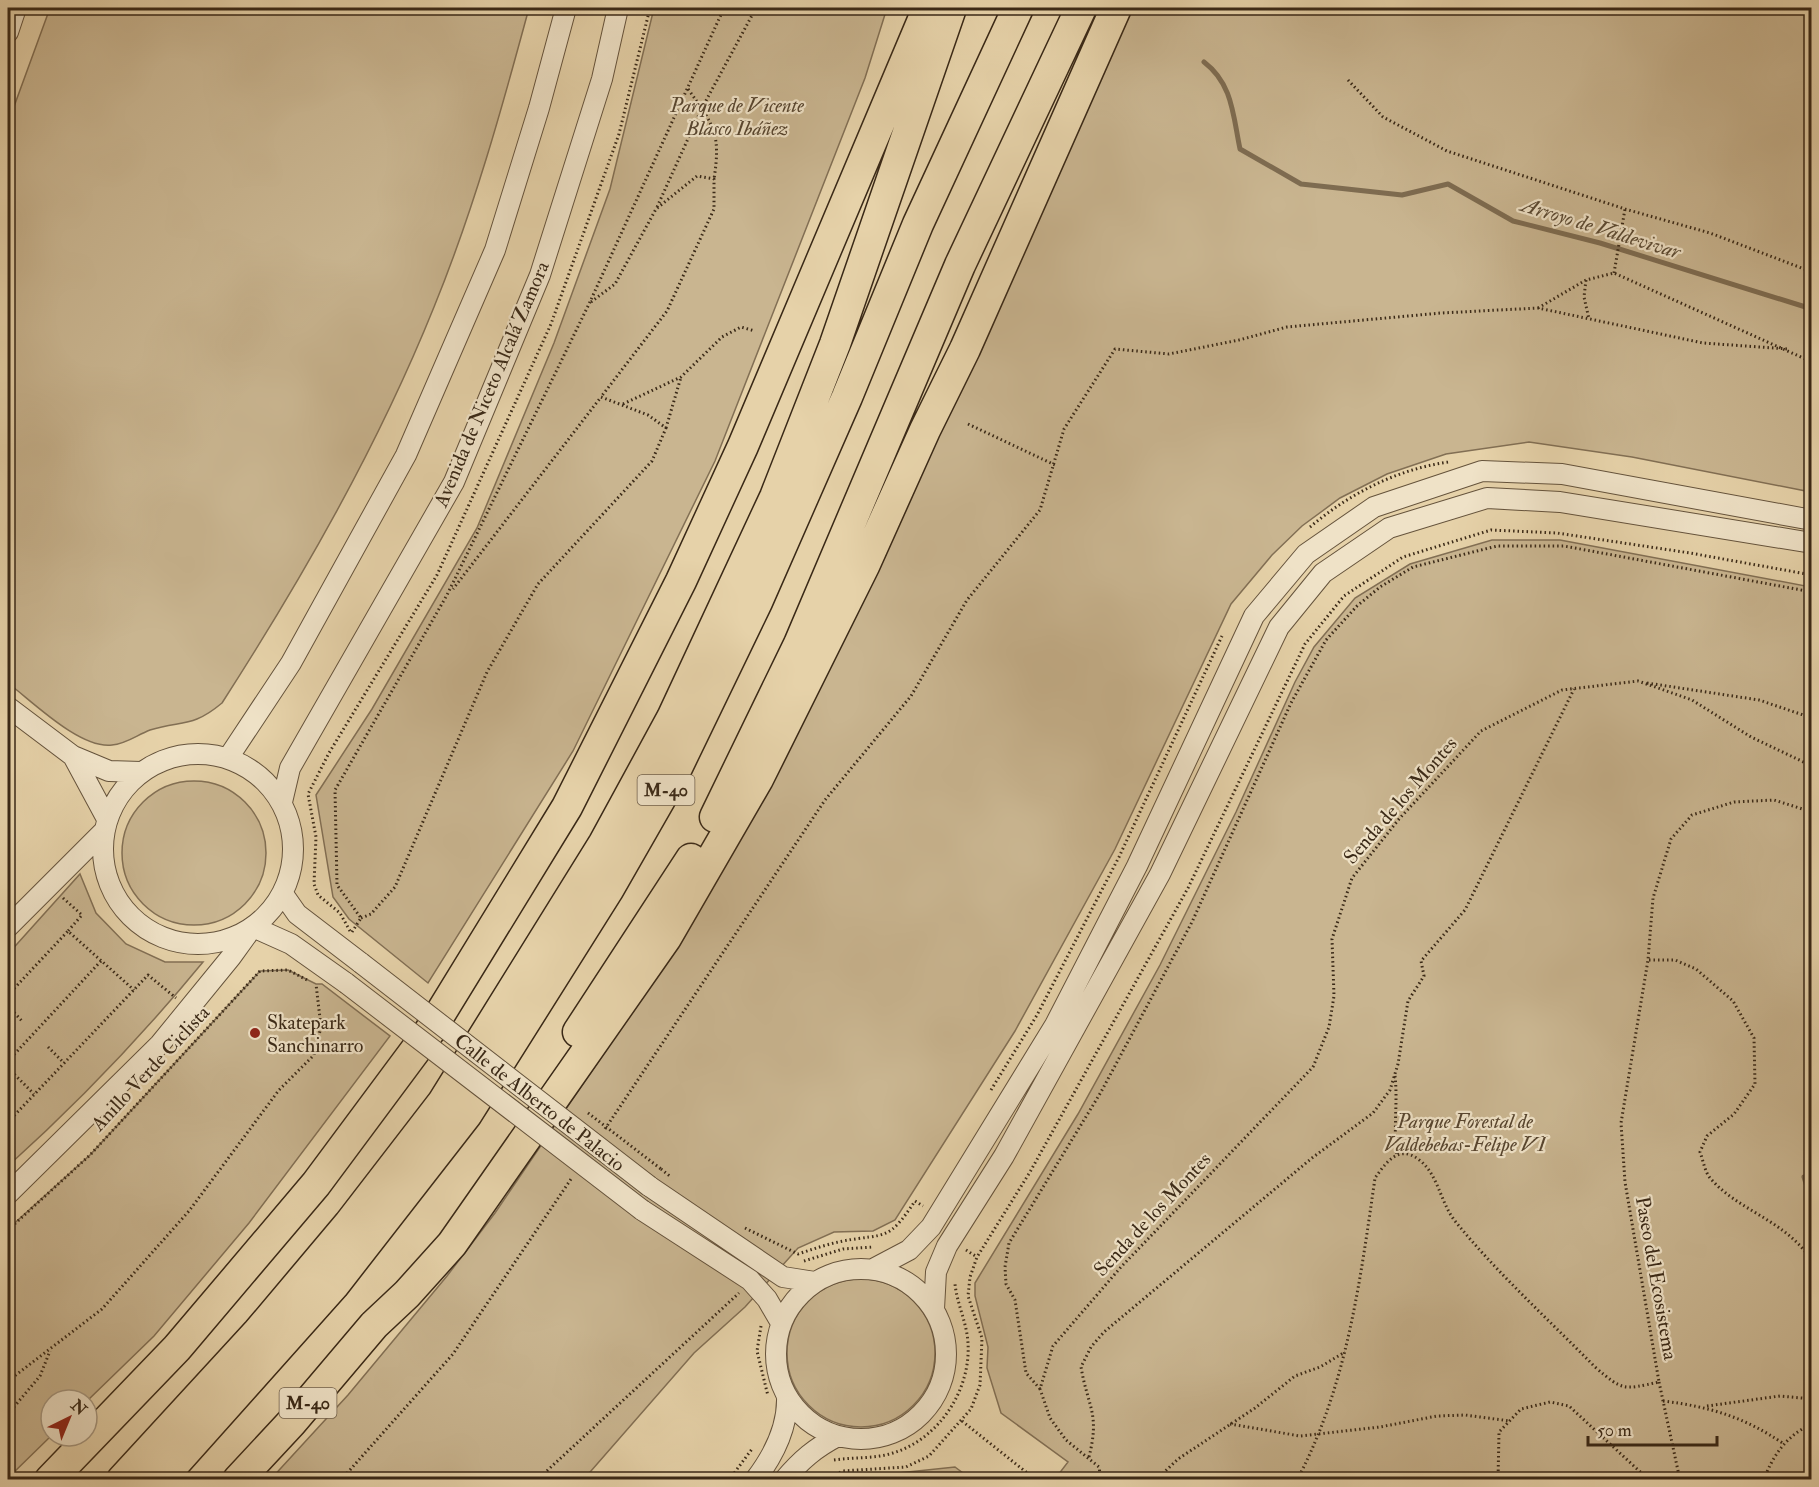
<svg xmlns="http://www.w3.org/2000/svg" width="1819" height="1487" font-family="'IM FELL Double Pica',serif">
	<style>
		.green { fill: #c9b590; stroke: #826f54; stroke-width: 1.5 }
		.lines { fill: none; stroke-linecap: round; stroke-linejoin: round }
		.stream { stroke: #7e6c51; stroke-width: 5 }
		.minor-casing { stroke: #65533c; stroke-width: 22 }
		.highway-casing { stroke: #3a2917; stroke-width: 33 }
		.path { stroke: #3a2917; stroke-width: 3; stroke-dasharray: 1.5 3; stroke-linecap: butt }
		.minor { stroke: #efe2c7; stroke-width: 20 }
		.highway { stroke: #e6d2a9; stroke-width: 30 }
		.minor-bridge-casing { stroke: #65533c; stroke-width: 22; stroke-linecap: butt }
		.path-bridge { stroke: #3a2917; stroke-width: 3; stroke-dasharray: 1.5 3; stroke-linecap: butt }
		.minor-bridge { stroke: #efe2c7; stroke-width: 20 }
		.poi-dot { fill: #8f2418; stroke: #efe2c7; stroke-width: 2 }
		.labels { text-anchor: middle; stroke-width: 4.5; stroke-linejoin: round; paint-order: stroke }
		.shield { fill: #efe2c7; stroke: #70604c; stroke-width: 1.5 }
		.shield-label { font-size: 18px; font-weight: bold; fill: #3a2917 }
		.park-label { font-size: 20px; font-style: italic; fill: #57452f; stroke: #efe2c7 }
		.street-label { font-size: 20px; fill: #3a2917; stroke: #efe2c7 }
		.poi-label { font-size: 20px; fill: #3a2917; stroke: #efe2c7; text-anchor: start }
		.water-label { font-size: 21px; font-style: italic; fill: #5c4b34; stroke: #efe2c7 }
	</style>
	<rect width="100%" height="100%" fill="#e6d2a9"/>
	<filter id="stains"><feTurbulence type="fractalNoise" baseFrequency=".00333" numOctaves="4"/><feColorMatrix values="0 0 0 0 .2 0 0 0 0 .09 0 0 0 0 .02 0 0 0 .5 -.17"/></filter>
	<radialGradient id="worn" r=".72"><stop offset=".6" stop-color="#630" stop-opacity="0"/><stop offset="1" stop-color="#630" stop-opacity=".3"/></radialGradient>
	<path class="green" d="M50,8H529C502,108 474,209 434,307C378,446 303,577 222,703C192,728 183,720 150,730C137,735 126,744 112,745C80,749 33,702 8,683V123Z
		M654,8H887L865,78L715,461L573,751L428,983L349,919L333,897L316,795L372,709L477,528L554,343L610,189Z
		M1124,8H1811V492L1632,457L1529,442L1446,454L1387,474L1340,498L1302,526L1272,555L1231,604L1115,849L1015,1031L895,1220L873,1231L834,1232L798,1248L745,1307L694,1353L584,1479L270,1480L348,1395L447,1276L495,1213L632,1012Z
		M1492,540H1560L1811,587V1479H1055L1068,1462L1001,1413L987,1368L988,1347L975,1296V1283L1078,1114L1160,965L1236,812L1295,682L1314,647L1355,598L1410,564Z
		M122 853a72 72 0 1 1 144 0a72 72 0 1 1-144 0Z
		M80,874L96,913L126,944L165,962H203C143,1035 78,1103 8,1166V954Z
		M288,970L316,984H322L390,1036L249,1223L154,1336L87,1401L51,1400V1436L8,1478V1229L90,1155L260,971Z
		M787 1353a74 74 0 1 1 148 0a74 74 0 1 1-148 0Z
		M955,1467L971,1479H841Z"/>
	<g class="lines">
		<path class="stream" d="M1204,62C1233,84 1233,116 1240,149L1301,184L1402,195L1448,184L1513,221L1600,243L1812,309
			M1804,1177L1812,1202"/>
		<defs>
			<path id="minor" d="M8,32L16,8
				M8,707L73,756L109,771L141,772
				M103 849a95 95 0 1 1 190 0a95 95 0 1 1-190 0Z
				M73,756L107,819
				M228,758L291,663L406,455L495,250L539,108L566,8
				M282,802L290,768L454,482L540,275L602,79L618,8
				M283,894L297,914L361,963
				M8,927L104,831
				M253,927L291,944L346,983
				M649,1186L783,1277L815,1282
				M8,1194L160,1044L231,957L249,932
				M642,1210L750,1280L767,1299L781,1323
				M776 1354a85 85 0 1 1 170 0a85 85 0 1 1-170 0Z
				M873,1269L909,1250L931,1227L1055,1025L1137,866L1254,616L1306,554L1374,507L1482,471L1562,474L1812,520
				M934,1309L936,1272L947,1246L1004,1156L1160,874L1279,627L1323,573L1389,528L1487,498L1560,502L1812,543
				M755,1480C774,1455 788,1428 787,1397
				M784,1480C801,1460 815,1448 838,1436"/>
			<path id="highway" d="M715,817L799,644L960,265L1081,8
				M578,1032L691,859
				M50,1480L177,1348L316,1184L429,1032L567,807L681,581L743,446L928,8
				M122,1480L258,1332L349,1224L443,1102L604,843L672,718L775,497L835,344L951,8
				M160,1480L334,1285L467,1114L608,890L671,780L757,602L847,397L918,224L1018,8
				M238,1480L291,1423L374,1325L407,1294L452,1244L666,938L758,779L864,566L925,430L965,349L1116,8"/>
		</defs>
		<use href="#minor" class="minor-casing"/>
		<use href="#highway" class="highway-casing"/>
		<path class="path" d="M1348,80L1383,117L1447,151L1625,209L1710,233L1812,272
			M688,89C714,125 721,134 714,179
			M657,207L702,108L756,8
			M1614,273L1625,209
			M1586,280L1584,297L1589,319
			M591,302L615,284L656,209L697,176L714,179V209L667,311L601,397
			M1538,308L1586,280L1614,273L1812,362
			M623,404L681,377L722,337L741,327L755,331
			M968,424L1055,465
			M666,428L681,377
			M1310,527C1349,494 1397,469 1449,462
			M1647,683L1759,700L1812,718
			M63,898L82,915L68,931
			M361,918L371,914L395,887L487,672L538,584L652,461L666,428L648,415L601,397L453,589
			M350,931L340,913L318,895L314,884L316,837L308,794L329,753L437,575L551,324L619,134L650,8
			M352,932L361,918L337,885L335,790L447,595L589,304L724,8
			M1649,960H1675L1696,969L1733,1001L1754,1038L1755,1084L1734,1114L1707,1136L1700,1152C1703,1160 1705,1172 1710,1178C1738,1211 1786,1220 1812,1261
			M8,995L68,931L134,990
			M8,1006L22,1021
			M48,1047L64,1063
			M8,1061L101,961
			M8,1068L34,1094
			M1395,1076C1398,1103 1393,1129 1397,1155
			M991,1090L1037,1015L1119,857L1222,636
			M8,1122L148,975L176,998
			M605,1129L825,800L911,696L967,600L1040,510L1064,429L1115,349L1169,354L1239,340L1287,327L1441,313L1538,308L1703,343L1788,349
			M661,1169L671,1177
			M745,1228L798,1254C813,1249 828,1244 843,1241C886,1233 888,1242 915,1201L923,1206
			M8,1230L90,1155L260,971L288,970L309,981
			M966,1250L977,1257
			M804,1261L843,1249L873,1247
			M761,1326L757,1351L768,1396
			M8,1381L102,1309L189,1211L279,1090L314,1055L321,1027L316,984
			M1659,1382L1680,1480
			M1040,1389L1026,1373L1015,1300L1006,1284L1005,1267L1009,1243L1101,1092L1192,922L1291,703L1326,640L1357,606L1380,587L1413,567L1497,546H1564L1812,592
			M1663,1401C1711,1407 1744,1417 1784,1444
			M1707,1406L1780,1396L1812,1399
			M8,1414L40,1376L50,1351
			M962,1421L1036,1480
			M1230,1424L1300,1436L1380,1427L1437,1416L1465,1415L1510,1421
			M1089,1457C1100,1413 1088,1408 1081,1367L1091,1347L1104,1332L1312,1158L1373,1113L1390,1090L1398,1064L1408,1001L1424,976L1421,961L1465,910L1574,689
			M834,1460C854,1457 874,1459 893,1453C939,1439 971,1390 968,1343C967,1323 957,1304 955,1284
			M341,1480L453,1354L571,1179
			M537,1480L739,1293
			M729,1480L752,1449
			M828,1480L842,1471L906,1467L929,1456L971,1409L980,1385L982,1338L968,1296L970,1277L977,1257L1030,1172L1188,888L1305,644L1344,596L1403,557L1491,530L1557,533L1690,553L1812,575
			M1101,1480L1099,1467L1066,1440L1050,1418L1040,1389L1053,1346L1121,1267L1313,1067L1329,1027L1334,996L1332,939L1352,878L1399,819L1481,731L1562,690L1638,681L1692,700L1751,737L1812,766
			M1156,1480L1178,1459L1255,1408L1295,1376L1320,1367L1345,1352
			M1297,1480C1347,1386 1360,1282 1375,1178C1385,1164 1398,1144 1418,1159C1438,1173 1440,1202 1455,1221C1497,1273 1548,1319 1595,1367C1623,1391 1623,1390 1659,1382L1625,1182L1621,1123L1648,960L1653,898L1671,839L1692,815L1734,802L1774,800L1812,812
			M1498,1480L1499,1432L1521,1409L1550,1402L1569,1406L1649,1480
			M1741,1480L1766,1474
			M1764,1480C1772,1456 1788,1434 1812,1424"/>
		<use href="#minor" class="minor"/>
		<use href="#highway" class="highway"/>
		<defs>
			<path id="minor-bridge" d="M361,963L649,1186
				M346,983L642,1210"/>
		</defs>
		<use href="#minor-bridge" class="minor-bridge-casing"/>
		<path class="path-bridge" d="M588,1113L661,1169"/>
		<use href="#minor-bridge" class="minor-bridge"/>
	</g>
	<circle class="poi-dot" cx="255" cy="1033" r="6"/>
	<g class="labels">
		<g class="shield">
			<rect x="637.5" y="775" width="57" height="30" rx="4.5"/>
			<rect x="279.5" y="1388" width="57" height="30" rx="4.5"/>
		</g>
		<g class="shield-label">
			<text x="666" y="796">M-40</text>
			<text x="308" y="1409">M-40</text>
		</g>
		<g class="park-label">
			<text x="737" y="112">Parque de Vicente<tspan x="737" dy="23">Blasco Ibáñez</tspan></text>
			<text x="1465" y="1128">Parque Forestal de<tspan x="1465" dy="23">Valdebebas-Felipe VI</tspan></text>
		</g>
		<g class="street-label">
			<text transform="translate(491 384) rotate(-67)" y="7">Avenida de Niceto Alcalá Zamora</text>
			<text transform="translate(1400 800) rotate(-49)" y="7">Senda de los Montes</text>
			<text transform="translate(150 1068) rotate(-47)" y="7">Anillo Verde Ciclista</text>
			<text transform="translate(540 1102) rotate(38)" y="7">Calle de Alberto de Palacio</text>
			<text transform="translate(1152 1214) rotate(-47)" y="7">Senda de los Montes</text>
			<text transform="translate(1657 1278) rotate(80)" y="7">Paseo del Ecosistema</text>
		</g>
		<g class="poi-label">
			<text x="267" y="1029">Skatepark<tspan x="267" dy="23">Sanchinarro</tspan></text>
		</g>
		<g class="water-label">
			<text transform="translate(1601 228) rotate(17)" y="7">Arroyo de Valdevivar</text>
		</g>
	</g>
	<rect width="1819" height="1487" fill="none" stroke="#e6d2a9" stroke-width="30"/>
	<rect x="9" y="9" width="1801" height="1469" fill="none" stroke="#3a2917" stroke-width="3"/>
	<rect x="15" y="15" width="1789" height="1457" fill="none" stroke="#3a2917" stroke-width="1.5"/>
	<g transform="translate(69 1418) rotate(43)"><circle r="28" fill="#efe2c7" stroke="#a79881" stroke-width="1.5"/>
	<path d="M0-4.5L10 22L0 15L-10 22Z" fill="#8f2418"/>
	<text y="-9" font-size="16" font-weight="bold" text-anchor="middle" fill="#3a2917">N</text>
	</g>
	<path d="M1588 1436v9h129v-9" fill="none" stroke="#3a2917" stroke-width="3"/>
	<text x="1597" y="1436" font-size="18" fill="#3a2917" stroke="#efe2c7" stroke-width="4.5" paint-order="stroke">50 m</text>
	<rect width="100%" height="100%" filter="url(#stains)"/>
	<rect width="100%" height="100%" fill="url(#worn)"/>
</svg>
